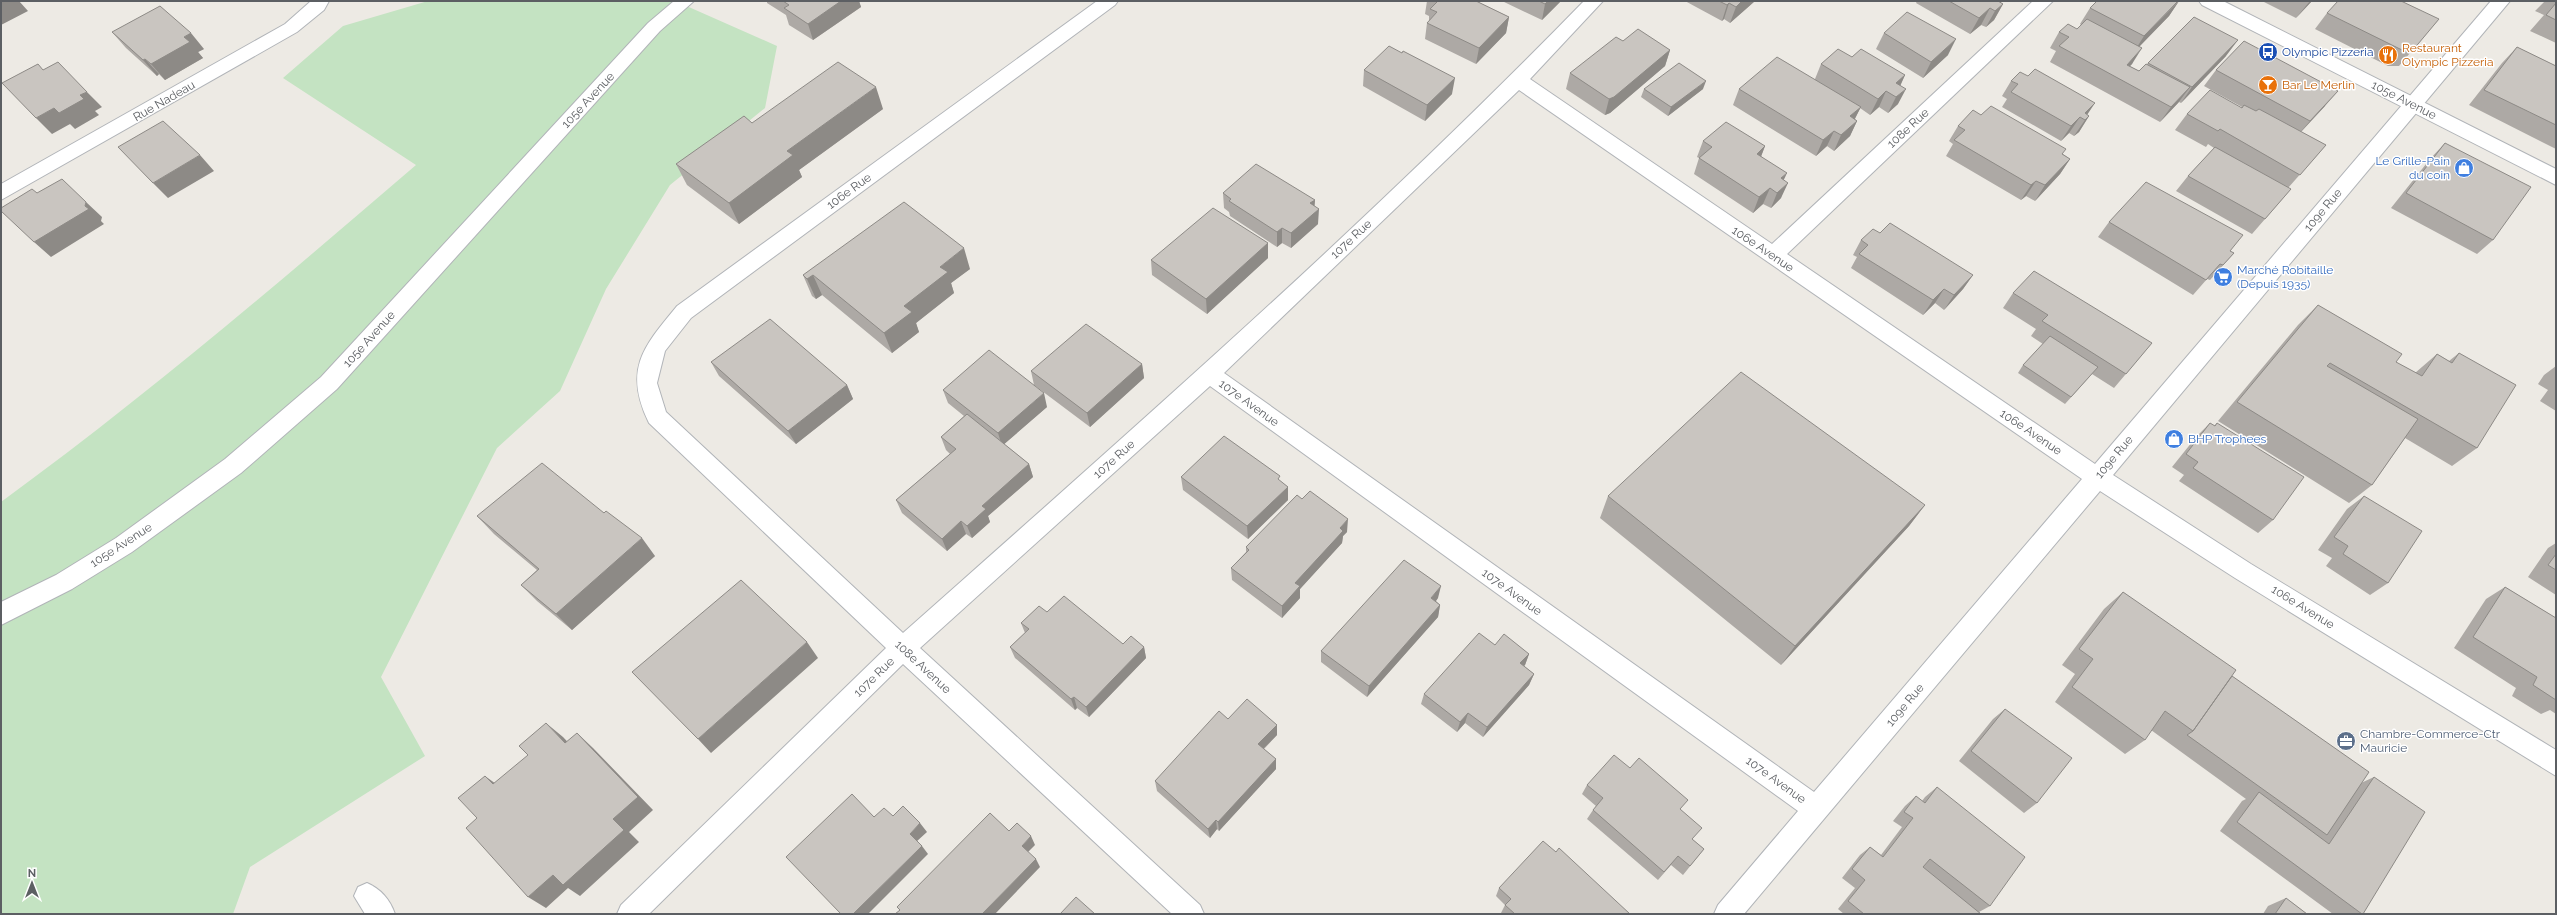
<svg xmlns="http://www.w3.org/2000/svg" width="2557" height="915" font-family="Raleway,sans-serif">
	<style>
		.green { fill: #c4e3c2 }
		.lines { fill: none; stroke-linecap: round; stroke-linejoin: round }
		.service-casing { stroke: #b1b4b8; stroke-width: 2 }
		.minor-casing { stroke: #b1b4b8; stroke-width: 2 }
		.tertiary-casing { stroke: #b1b4b8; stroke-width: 2 }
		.service { fill: #fff; fill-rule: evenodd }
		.minor { fill: #fff; fill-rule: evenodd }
		.tertiary { fill: #fff; fill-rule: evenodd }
		.wall { fill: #ada9a5 }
		.shaded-wall { fill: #8d8a86 }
		.building { fill: #c9c5c0; stroke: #8d8a86 }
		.labels { text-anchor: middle; stroke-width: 3; stroke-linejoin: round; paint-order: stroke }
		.food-label { font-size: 12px; fill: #c56008; stroke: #fff; text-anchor: start }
		.transit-label { font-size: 12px; fill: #164399; stroke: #fff; text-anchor: start }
		.street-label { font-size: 12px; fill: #5c5f63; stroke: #fff }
		.shop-label { font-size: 12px; fill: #366cbe; stroke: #fff; text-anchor: start }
		.service-label { font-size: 12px; fill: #4e5e75; stroke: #fff; text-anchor: start }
	</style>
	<rect width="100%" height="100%" fill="#edeae4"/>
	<path class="green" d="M428,1H685L682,4L777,46L765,108L670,185L606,289L560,391L497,448L381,677L425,756L250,867L233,914H1V502C145,397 281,281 416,165L283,78L343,26Z"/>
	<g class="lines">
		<defs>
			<path id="service" d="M367,883C381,889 390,900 395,914H365L354,896L358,887Z"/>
			<path id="minor" d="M311,1H329L324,10L297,32L1,200V184L285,24Z
				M1097,1H1118L1115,5L691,318L665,351L657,383L666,412L903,633C1135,427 1368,223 1584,1H1603L1530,79L1772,244L2033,1H2053L1787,254L2095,464L2491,1H2510L2113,475L2251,564L2556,750V776L2235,578L2100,491L1744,914H1714L1718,905L1798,811L1210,386L920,648L1200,905L1204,914H1172L903,664L649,914H617L621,905L886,648L649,423C623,370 643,347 677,306ZM1519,90L2082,479L1814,792L1224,373Z"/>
			<path id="tertiary" d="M674,1H694L660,31L337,389L241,473L132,552L72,589L1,625V602L56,575L116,538L225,459L321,377L648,23Z
				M2199,1H2223L2556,169V185L2202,5Z"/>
		</defs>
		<use href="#service" class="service-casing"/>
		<use href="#minor" class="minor-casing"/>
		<use href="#tertiary" class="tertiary-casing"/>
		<use href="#service" class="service"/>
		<use href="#minor" class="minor"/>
		<use href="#tertiary" class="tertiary"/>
	</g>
	<path class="wall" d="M767,1H859L861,7L813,40L789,25L786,15L767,3Z
		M1427,1H1476L1509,17L1506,33L1476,64L1425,39L1427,23L1429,21V16L1425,14Z
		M1502,1H1561L1542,20Z
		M1685,1H1755L1730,23L1724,19L1722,21Z
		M1917,1H2000L1999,2L2003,4L1994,20L1986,27L1981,25L1970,34L1916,3Z
		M2179,1L2169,16L2139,47L2132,64L2130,66L2139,71L2148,63L2226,56L2181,103L2179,102L2160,122L2050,62L2056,51L2050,48L2059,32L2077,29L2081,25L2080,24L2090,8Z
		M2262,1H2312L2296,18Z
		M2545,1H2556V43L2530,31L2544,15L2535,11Z
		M2327,13L2439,19L2399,66H2388L2315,29Z
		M112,32L204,49L198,52L203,58L165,80L159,74L157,76L126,48Z
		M1884,33L1948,55L1923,78L1876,49Z
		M1623,41L1670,50L1665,66L1610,113L1605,115L1566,89L1570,73Z
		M2517,47L2556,66V149L2469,105L2502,63Z
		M1852,57L1905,75L1900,85L1898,104L1888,113L1879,107L1870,115L1860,108L1855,119L1857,121L1850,136L1834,151L1827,146L1816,156L1733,105L1739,89L1815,79L1821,64Z
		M1364,70L1452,94L1425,121L1363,86Z
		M2216,70L2325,106L2301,132L2326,145L2288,188L2291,189L2252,234L2176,191L2188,176L2214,148L2208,144L2206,147L2175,130L2187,114L2242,107L2204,86Z
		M2011,81L2087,115L2089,116L2079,132L2074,136L2069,133L2061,141L2002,107L2007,99L2002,96Z
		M1644,89H1703L1668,116L1641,97Z
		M883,109L799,170L802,177L739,224L687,185L676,164L752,123Z
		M1981,115L2063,154L2070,159L2060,174L2035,201L2026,196L2021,200L1946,156L1953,144L1949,141L1958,126Z
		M1703,141L1765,146L1761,156L1784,180L1781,198L1771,208L1763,204L1753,213L1694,174L1699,158L1697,157Z
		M2445,143L2493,240L2477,254L2391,208L2430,159Z
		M1223,193L1315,200L1314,206L1318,224L1291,248L1282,243L1277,247L1230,216L1229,212L1224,208Z
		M2109,222L2230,251L2234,253L2210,280L2207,279L2193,295L2098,237Z
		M1880,233L1973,275L1963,289L1944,310L1935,303L1923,315L1851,268L1857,257L1853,255L1861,240Z
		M1268,243V258L1207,314L1152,275L1151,260Z
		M970,269L951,283L954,293L916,323L919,332L892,353L822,295L816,299L812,296L803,275Z
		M2013,293L2152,343L2114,388L2092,374L2065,404L2018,373L2023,365L2043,344L2031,336L2036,329L2003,308Z
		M2318,305L2396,362L2415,373L2437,354L2449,361L2459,353L2477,448L2452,466L2405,438L2372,485L2349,503L2218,421L2298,325Z
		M711,362L847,385L853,399L796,444L719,376Z
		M1142,364L1144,378L1090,427L1034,385L1031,371Z
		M2556,366V411L2540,401L2548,390L2538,384L2544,375Z
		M943,390L1047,407L1004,444L1029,464L1033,477L988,516L990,522L972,538L966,534L947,551L902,513L896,500L950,454L946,450L941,437L964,416L948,403Z
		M2210,423L2214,426L2217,423L2273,520L2258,533L2179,481L2184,475L2172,467L2196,437Z
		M1181,477L1280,481L1288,487V500L1248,539L1183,490Z
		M1608,496L1925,505L1909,526L1781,665L1600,518Z
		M2364,496L2388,583L2370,595L2326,566L2332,558L2318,550L2347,509Z
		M477,516L655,556L572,630L537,601L521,585L537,570L494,534Z
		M1347,532L1343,536L1342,543L1300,589V598L1282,618L1232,580L1231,568L1246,552V547Z
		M2556,543V595L2528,577L2548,548Z
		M2505,587L2556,618V714L2550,710L2541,714L2512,696L2516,688L2454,648L2486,599Z
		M2123,592L2232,676L2361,783L2374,777L2363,914H2333L2220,831L2242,801L2246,799L2151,730L2145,740L2125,754L2055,702L2075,674L2062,665L2104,609Z
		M1438,598L1436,601L1440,605L1438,617L1367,697L1321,662V651Z
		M1047,612L1123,644L1144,647L1146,658L1089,717L1077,708L1075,710L1015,658L1010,647L1025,633L1021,623Z
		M1495,645L1529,654L1525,665L1524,666L1534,674L1529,685L1483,737L1465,723L1457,732L1421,704L1424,694Z
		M2005,709L2037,803L2024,813L1959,761L1993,719Z
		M1228,719L1277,735L1264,749L1276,759V769L1219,831L1217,829L1210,838L1157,791L1155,781Z
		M1587,785L1681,810L1692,839L1704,849L1683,875L1671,865L1658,880L1587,819L1593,810L1596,806L1582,794Z
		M1937,787L1990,906L1979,912L1981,914H1844L1838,909L1855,888L1842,878L1860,855L1870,847L1881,855L1902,827L1893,821L1905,806L1916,796L1922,801L1925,797Z
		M1556,852L1630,914H1503L1501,913L1505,905L1496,896L1499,888Z
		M2286,898L2307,914H2263L2268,906Z"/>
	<path class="shaded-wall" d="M1,1H19L28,11L1,25Z
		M841,1H859L861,7L813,40L808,24Z
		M1548,1H1561L1542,20L1545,4Z
		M1742,1H1755L1730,23L1736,7Z
		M2179,1L2169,16L2134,52L2144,36Z
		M2310,1H2312L2296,18Z
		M1729,3L1724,19L1722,21L1727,5Z
		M2003,4L1994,20L1986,27L1995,11Z
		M1990,8L1981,25L1970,34L1979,18Z
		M1509,17L1506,33L1476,64L1479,48Z
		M191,33L204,49L198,52L203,58L165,80L151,64L184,37Z
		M1956,39L1948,55L1923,78L1931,62Z
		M2238,40L2226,56L2181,103L2192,87Z
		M2142,48L2132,64L2118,78L2127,65Z
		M1670,50L1665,66L1610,113L1605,115L1609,99Z
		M145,59L159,74L157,76L143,60Z
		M1905,75L1898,91L1896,83Z
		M1455,78L1452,94L1425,121L1427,105Z
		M1706,81L1703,89L1668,116L1671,107Z
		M876,87L883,109L799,170L802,177L739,224L729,203L787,151Z
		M2190,87L2178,103L2160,122L2171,107Z
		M1906,89L1898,104L1888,113L1896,97Z
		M1886,91L1879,107L1870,115L1878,99Z
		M2338,91L2325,106L2296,137L2310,121Z
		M87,92L102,107L95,111L99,115L75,129L59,113L80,95Z
		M2095,103L2085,118V113Z
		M1861,107L1853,122L1850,116Z
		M54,108L70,124L52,134L36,118Z
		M2089,116L2079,132L2074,136L2085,120Z
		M2080,117L2069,133L2061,141L2071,126Z
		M1857,121L1850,136L1834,151L1841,135Z
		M1834,131L1827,146L1816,156L1823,140Z
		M1765,146L1759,162L1757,154Z
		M200,155L214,171L168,198L153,183Z
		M2070,159L2060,174L2035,201L2045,185Z
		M1787,173L1780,188L1781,178Z
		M2036,181L2026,196L2021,200L2031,185Z
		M1788,183L1781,198L1771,208L1777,193Z
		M1770,188L1763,204L1753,213L1759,197Z
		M1315,200L1314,213L1319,209L1318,224L1291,248V233L1310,203Z
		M86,202L102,217L101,221L104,224L51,257L34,242L85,206Z
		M1282,228V243L1277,247V232Z
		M1268,243V258L1207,314L1206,299Z
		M964,248L970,269L951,283L954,293L916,323L919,332L892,353L884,333L904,306L940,267Z
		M813,275L822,295L816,299L807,279Z
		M1973,275L1963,289L1944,310L1954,295Z
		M1944,289L1935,303L1923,315L1933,300Z
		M1142,364L1144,378L1090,427L1087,413Z
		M847,385L853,399L796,444L788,431Z
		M1044,393L1047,407L1002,446L998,433Z
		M1029,464L1033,477L988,516L990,522L972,538L967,526L982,506Z
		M1288,487V500L1248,539L1247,526Z
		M1925,505L1909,526L1781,665L1795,646Z
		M1348,519L1347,532L1343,536L1342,543L1300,589V598L1282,618V606L1295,583L1340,528Z
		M961,521L966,534L947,551L942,539Z
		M642,538L655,556L572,630L556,614Z
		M1441,586L1438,598L1429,610L1431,598Z
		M1440,605L1438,617L1367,697L1369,686Z
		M807,642L818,658L711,753L698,739Z
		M1144,647L1146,658L1089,717L1086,707Z
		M1529,654L1525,665L1516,674L1520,663Z
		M1534,674L1529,685L1483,737L1487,727Z
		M1074,697L1077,708L1075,710L1071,699Z
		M1468,713L1465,723L1457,732L1460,722Z
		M546,723L563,737L582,757L565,743Z
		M1277,725V735L1258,754V744Z
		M577,733L593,748L653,810L629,832L639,842L580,896L568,888L546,908L528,897L613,819Z
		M1276,759V769L1219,831L1218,822Z
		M485,776L503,789L493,784Z
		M1216,820L1217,829L1210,838L1208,829Z
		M920,823L927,832L916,842L910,834Z
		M1031,836L1035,845L1026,854L1022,846Z
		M922,846L928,854L868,914H853Z
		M1036,859L1040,867L995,914H982Z"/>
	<path class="building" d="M783,1H841L808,24L784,8L789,5Z
		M1434,1H1476L1509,17L1479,48L1427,23L1437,12L1430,9L1437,2Z
		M1539,1H1548L1545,4Z
		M1719,1H1742L1736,7L1729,3L1727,5Z
		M1949,1H1998L2003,4L1995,11L1990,8L1979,18Z
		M2097,1H2178L2144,36L2090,8Z
		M2338,1H2401L2439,19L2413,50H2402L2327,13Z
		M2556,3V20L2546,15Z
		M160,6L191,33L184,37L190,42L151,64L145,59L143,60L112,32Z
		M1907,12L1956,39L1931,62L1884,33Z
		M2194,17L2238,40L2192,87L2148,63Z
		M2087,19L2142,48L2127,65L2139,71L2146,64L2190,87L2171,107L2059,46L2069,37L2059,32L2068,24L2077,29Z
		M1638,29L1670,50L1614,97L1609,99L1570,73L1616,37L1623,41Z
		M2244,41L2338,91L2310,121L2216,70Z
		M1389,46L1402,53L1403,51L1455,78L1427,105L1364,70Z
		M2517,47L2556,66V125L2484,90Z
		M1838,49L1852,57L1861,49L1905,75L1896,83L1906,89L1896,97L1886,91L1878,99L1821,64Z
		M1777,57L1861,107L1850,116L1857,121L1841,135L1834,131L1823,140L1739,89Z
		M58,62L87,92L80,95L84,99L59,113L54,108L36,118L2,83L38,64L43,70Z
		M838,62L876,87L787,151L793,155L729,203L676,164L744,116L752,123Z
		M1679,63L1706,81L1671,107L1644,89Z
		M2035,69L2095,103L2085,113L2089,116L2085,120L2080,117L2071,126L2011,92L2018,84L2011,81L2020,72L2028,76Z
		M2210,90L2242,108L2244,105L2256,111L2259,109L2326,145L2300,175L2220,129L2218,131L2187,114Z
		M1991,106L2066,149L2062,154L2070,159L2045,185L2036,181L2031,185L1954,140L1965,130L1958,126L1973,110L1981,115Z
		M163,121L200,155L153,183L118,147Z
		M1726,122L1765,146L1757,154L1787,173L1781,178L1788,183L1777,193L1770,188L1759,197L1699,158L1712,147L1703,141Z
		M2445,143L2531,187L2493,240L2406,193Z
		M2215,147L2291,189L2265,219L2188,176Z
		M1256,164L1315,200L1310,203L1319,209L1291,233L1282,228L1277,232L1229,201L1231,199L1223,193Z
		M62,179L86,202L85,206L89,209L34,242L1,211V208L32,189L37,193Z
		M2146,182L2243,235L2230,251L2234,253L2223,265L2220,264L2206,280L2109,222Z
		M904,202L964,248L940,267L948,272L904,306L912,312L884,333L813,275L807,279L803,275Z
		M1213,208L1268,243L1206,299L1151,260Z
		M1890,223L1973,275L1954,295L1944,289L1933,300L1859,254L1868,245L1861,240L1873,229L1880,233Z
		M2034,271L2152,343L2126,374L2042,321L2048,315L2013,293Z
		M2318,305L2402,354L2396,362L2422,376L2437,354L2452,363L2459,353L2516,385L2477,448L2330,363L2327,366L2418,419L2372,485L2237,402Z
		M770,319L847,385L788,431L711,362Z
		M1086,324L1142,364L1087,413L1031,371Z
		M2050,336L2098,367L2071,397L2023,365Z
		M989,350L1044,393L998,433L943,390Z
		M1741,372L1925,505L1795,646L1608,496Z
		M967,414L1029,464L982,506L986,509L967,526L961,521L942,539L896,500L956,449L941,437Z
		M2210,423L2215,426L2217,423L2304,477L2273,520L2193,468L2198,462L2186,454Z
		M1224,436L1280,476L1278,479L1288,487L1247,526L1181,477Z
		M542,463L604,513L606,511L642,538L556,614L521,585L539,569L477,516Z
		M1310,491L1348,519L1340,528L1343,531L1295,583L1300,586L1282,606L1231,568L1249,550L1246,547L1297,495L1302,499Z
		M2364,496L2422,531L2388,583L2343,554L2348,546L2334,537Z
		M2556,554V570L2548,565Z
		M1404,560L1441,586L1431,598L1440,605L1369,686L1321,651Z
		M741,580L807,642L698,739L632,672Z
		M2505,587L2556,618V700L2533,685L2537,677L2473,637Z
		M2123,592L2236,670L2193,731L2165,711L2145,740L2072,687L2093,659L2079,649Z
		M1064,596L1123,644L1131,636L1144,647L1086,707L1074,697L1071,699L1010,647L1029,629L1021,623L1039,606L1047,612Z
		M1479,633L1495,645L1504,634L1529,654L1520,663L1534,674L1487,727L1468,713L1460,722L1424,694Z
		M2232,676L2369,772L2327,835L2187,735L2193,731Z
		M1247,699L1277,725L1258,744L1276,759L1218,822L1216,820L1208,829L1155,781L1219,711L1228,719Z
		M2005,709L2072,758L2037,803L1971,751Z
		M546,723L565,743L577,733L638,797L613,819L624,830L563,885L553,875L528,897L466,828L477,818L458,798L485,776L493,784L528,755L519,746Z
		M1614,755L1630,768L1639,758L1688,800L1680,809L1702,828L1692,839L1704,849L1690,866L1678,856L1664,872L1593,810L1603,798L1587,785Z
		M2374,777L2425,812L2363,914H2362L2237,822L2259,792L2329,844Z
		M1937,787L2025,857L1990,906L1930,859L1923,867L1981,914H1864L1848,901L1865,880L1852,869L1870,847L1883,857L1913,818L1904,812L1916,796L1925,803Z
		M852,794L874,817L884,808L893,816L903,806L920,823L910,834L922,846L853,914H841L786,857Z
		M990,813L1009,831L1017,823L1031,836L1022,846L1036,859L982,914H895L900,910L897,907Z
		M1543,841L1556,852L1559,848L1630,914H1515L1505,905L1511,899L1499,888Z
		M1076,897L1095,914H1060Z
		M2286,898L2307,914H2275Z"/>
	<defs>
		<symbol id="bus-disc" viewBox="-11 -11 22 22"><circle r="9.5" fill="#1a4fb4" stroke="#fff"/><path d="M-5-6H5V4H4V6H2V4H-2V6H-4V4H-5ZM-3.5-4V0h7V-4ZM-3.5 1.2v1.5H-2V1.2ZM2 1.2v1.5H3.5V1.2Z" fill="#fff"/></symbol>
		<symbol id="restaurant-disc" viewBox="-11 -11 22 22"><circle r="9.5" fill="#e8710a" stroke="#fff"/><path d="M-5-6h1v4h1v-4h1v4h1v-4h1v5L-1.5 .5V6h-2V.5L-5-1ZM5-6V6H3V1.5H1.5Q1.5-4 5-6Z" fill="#fff"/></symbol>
		<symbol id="bar-disc" viewBox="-11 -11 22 22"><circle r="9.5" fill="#e8710a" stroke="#fff"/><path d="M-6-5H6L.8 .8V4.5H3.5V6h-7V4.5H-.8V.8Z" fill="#fff"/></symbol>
		<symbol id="shop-disc" viewBox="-11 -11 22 22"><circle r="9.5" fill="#3f7fe0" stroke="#fff"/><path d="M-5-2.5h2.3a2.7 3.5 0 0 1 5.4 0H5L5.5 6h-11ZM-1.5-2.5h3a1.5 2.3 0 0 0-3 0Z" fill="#fff"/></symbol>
		<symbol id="supermarket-disc" viewBox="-11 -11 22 22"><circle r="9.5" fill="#3f7fe0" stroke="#fff"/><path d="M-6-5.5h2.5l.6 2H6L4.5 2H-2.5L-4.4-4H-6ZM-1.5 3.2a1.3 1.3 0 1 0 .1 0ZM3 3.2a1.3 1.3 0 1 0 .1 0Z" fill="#fff"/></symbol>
		<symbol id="office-disc" viewBox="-11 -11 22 22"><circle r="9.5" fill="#5c6f8a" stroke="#fff"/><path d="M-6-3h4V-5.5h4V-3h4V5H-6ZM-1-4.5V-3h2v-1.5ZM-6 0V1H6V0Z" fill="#fff"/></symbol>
	</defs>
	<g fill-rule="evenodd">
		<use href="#bus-disc" x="2257" y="41" width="22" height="22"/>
		<use href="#restaurant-disc" x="2377" y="44" width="22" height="22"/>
		<use href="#bar-disc" x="2257" y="74" width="22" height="22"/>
		<use href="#shop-disc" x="2453" y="157" width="22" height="22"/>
		<use href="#supermarket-disc" x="2212" y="266" width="22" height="22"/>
		<use href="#shop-disc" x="2163" y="428" width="22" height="22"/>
		<use href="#office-disc" x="2335" y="730" width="22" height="22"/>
	</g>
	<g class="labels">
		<g class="food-label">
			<text x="2402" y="52">Restaurant<tspan x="2402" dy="14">Olympic Pizzeria</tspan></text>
			<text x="2282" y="89">Bar Le Merlin</text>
		</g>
		<g class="transit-label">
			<text x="2282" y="56">Olympic Pizzeria</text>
		</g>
		<g class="street-label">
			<text transform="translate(588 100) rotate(-47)" y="4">105e Avenue</text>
			<text transform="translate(2404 100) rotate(27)" y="4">105e Avenue</text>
			<text transform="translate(164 101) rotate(-30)" y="4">Rue Nadeau</text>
			<text transform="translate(1908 128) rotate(-43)" y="4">108e Rue</text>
			<text transform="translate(849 191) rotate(-36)" y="4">106e Rue</text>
			<text transform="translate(2323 210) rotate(-50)" y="4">109e Rue</text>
			<text transform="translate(1351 239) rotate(-43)" y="4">107e Rue</text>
			<text transform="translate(1763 249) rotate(34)" y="4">106e Avenue</text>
			<text transform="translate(369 339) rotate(-48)" y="4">105e Avenue</text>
			<text transform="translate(1249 403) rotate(36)" y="4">107e Avenue</text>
			<text transform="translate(2031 432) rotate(34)" y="4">106e Avenue</text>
			<text transform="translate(2114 457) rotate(-50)" y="4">109e Rue</text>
			<text transform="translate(1114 459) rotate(-42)" y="4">107e Rue</text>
			<text transform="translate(121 545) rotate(-33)" y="4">105e Avenue</text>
			<text transform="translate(1512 592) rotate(36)" y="4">107e Avenue</text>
			<text transform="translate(2303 607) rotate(32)" y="4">106e Avenue</text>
			<text transform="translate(923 667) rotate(43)" y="4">108e Avenue</text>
			<text transform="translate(874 677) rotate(-44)" y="4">107e Rue</text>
			<text transform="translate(1905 705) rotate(-50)" y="4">109e Rue</text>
			<text transform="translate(1776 780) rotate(36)" y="4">107e Avenue</text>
		</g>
		<g class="shop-label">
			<text x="2450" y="165" text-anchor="end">Le Grille-Pain<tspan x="2450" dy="14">du coin</tspan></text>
			<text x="2237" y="274">Marché Robitaille<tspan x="2237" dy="14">(Depuis 1935)</tspan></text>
			<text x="2188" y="443">BHP Trophees</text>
		</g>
		<g class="service-label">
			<text x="2360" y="738">Chambre-Commerce-Ctr<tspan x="2360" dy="14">Mauricie</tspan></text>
		</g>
	</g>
	<rect width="2557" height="915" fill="none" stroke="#5c5f63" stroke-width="4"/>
	<g transform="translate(32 883)" stroke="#ffffff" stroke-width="3" paint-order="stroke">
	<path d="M0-3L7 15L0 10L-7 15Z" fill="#5c5f63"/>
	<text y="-6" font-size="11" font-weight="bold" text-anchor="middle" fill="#5c5f63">N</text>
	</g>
</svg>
